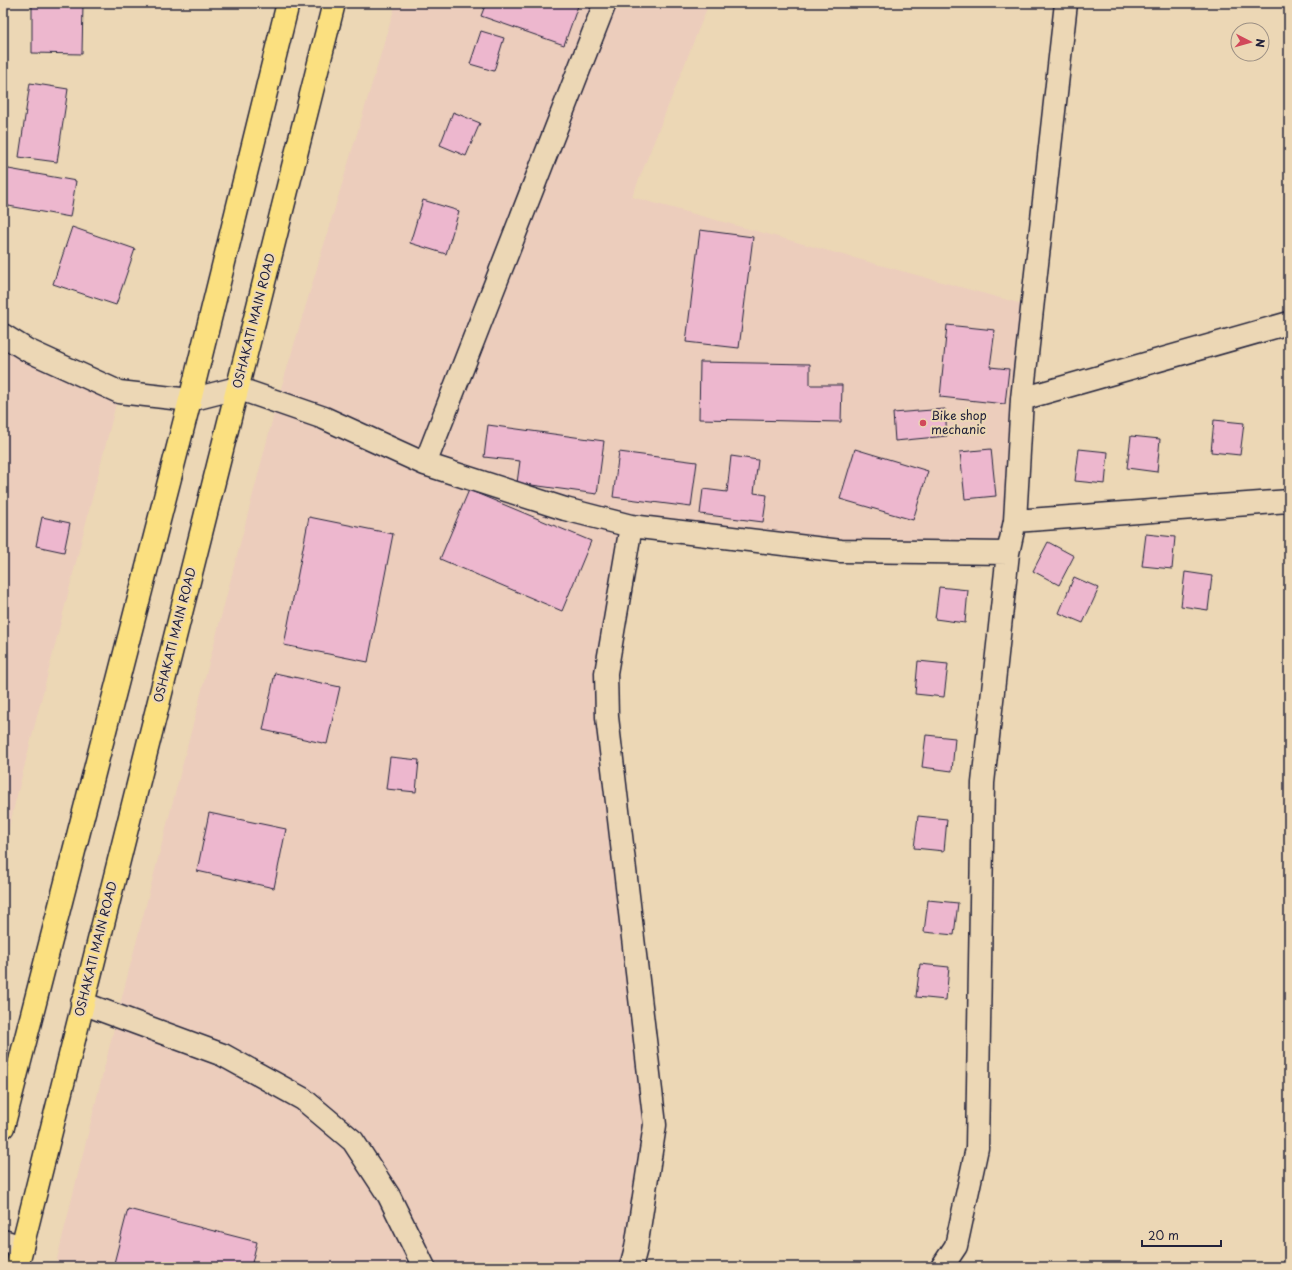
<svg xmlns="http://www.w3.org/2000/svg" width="1292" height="1270" font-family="'Playpen Sans',sans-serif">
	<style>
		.built { fill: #eccdbc }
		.building { fill: #edb7ce; stroke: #22223b }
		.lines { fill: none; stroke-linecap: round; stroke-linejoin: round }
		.street-casing { stroke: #22223b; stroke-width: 25 }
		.primary-casing { stroke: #22223b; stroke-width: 25 }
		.street { stroke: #ecd7b5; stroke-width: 22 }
		.primary { stroke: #fbe080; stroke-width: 22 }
		.poi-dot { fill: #d1495b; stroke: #ecd7b5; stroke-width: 1.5 }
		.labels { text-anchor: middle; stroke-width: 4; stroke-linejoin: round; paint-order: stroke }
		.street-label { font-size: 12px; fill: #22223b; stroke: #ecd7b5 }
		.poi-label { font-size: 12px; fill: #22223b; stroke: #ecd7b5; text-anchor: start }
	</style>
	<rect width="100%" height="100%" fill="#ecd7b5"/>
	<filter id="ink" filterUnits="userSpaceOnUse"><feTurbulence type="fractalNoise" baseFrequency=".025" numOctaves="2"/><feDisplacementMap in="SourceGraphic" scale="8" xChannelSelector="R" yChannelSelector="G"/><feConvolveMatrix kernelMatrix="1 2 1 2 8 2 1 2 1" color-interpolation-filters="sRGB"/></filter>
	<g filter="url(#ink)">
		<path class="built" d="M396,3H709L632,197L1033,307L1008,553L631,527L606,673L655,1125L631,1267H55L117,1016L277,402Z
			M3,335L119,392L3,851Z"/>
		<path class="building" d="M32,3H83L82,54L32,53Z
			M486,3H579L564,45L481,16Z
			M481,31L504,38L494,71L470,64Z
			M30,83L68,89L57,162L19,157Z
			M453,112L480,123L466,156L440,145Z
			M3,168L76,181L70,217L3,205Z
			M423,200L459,211L446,254L410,243Z
			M72,227L135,249L116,305L53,284Z
			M700,230L753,237L739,348L686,342Z
			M947,325L995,330L990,367L1009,369L1005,404L940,397Z
			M700,362L810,364V385H842L841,422L699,419Z
			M945,409L947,436L895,441L893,413Z
			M1214,420L1244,423L1240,455L1211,452Z
			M488,425L604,441L597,494L517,483L520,461L484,457Z
			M1131,436L1160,439L1157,472L1127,468Z
			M855,449L928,471L913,520L840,499Z
			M991,449L996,496L965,499L960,452Z
			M1079,449L1108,452L1105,484L1075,481Z
			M619,452L697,462L691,507L613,497Z
			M731,456L758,460L754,493L767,495L763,522L700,514L703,489L727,492Z
			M469,490L591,541L562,611L440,559Z
			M42,517L70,523L64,552L36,546Z
			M309,517L393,534L368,662L284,645Z
			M1146,534L1175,537L1172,569L1142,566Z
			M1048,542L1074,556L1059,585L1033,571Z
			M1185,572L1212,576L1208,610L1181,606Z
			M1074,577L1099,588L1083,623L1059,613Z
			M939,587L968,590L965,623L935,619Z
			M918,661L948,664L944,697L915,694Z
			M275,673L340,687L327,744L263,730Z
			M926,735L955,738L952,771L922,767Z
			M390,757L419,760L416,792L386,789Z
			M209,813L286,829L274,888L197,871Z
			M918,816L947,819L944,851L914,848Z
			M928,900L958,903L954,935L924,932Z
			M920,964L949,967L946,1000L916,997Z
			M128,1209L257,1242L251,1267H113Z"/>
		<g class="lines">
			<defs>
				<path id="street" d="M3,335L27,350L119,392L190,400L237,388L324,418L425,464L565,509L631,526L841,551L1008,553
					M1022,399L1289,323
					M425,464L605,3
					M1015,521L1289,501
					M82,1003L223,1055L303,1099L353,1141L389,1196L424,1267
					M3,1241L22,1247
					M631,1267L636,1248L655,1125L607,717L606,673L631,526
					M942,1267L956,1246L977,1148L983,783L1008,553L1015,521L1022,399L1066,3"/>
				<path id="primary" d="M3,1127L190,400L288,3
					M17,1267L334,3"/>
			</defs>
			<use href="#street" class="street-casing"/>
			<use href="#primary" class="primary-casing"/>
			<use href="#street" class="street"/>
			<use href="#primary" class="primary"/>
		</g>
	</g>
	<circle class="poi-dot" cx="923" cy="423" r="4"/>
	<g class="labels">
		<g class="street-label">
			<text transform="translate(254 321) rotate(-76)" y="4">OSHAKATI MAIN ROAD</text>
			<text transform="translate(175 635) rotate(-76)" y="4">OSHAKATI MAIN ROAD</text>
			<text transform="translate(96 949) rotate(-76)" y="4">OSHAKATI MAIN ROAD</text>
		</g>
		<g class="poi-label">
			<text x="931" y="420">Bike shop<tspan x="931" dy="14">mechanic</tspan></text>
		</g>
	</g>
	<rect width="1292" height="1270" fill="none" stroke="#ecd7b5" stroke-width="16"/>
	<rect x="8" y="8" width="1276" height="1254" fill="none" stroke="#22223b" stroke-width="1.5" filter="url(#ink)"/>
	<g transform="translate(1250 42) rotate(96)"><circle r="19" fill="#ecd7b5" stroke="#9b8f84"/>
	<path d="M0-3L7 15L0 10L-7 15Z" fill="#d1495b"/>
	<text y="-6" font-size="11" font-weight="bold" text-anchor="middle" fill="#22223b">N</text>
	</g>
	<path d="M1142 1240v6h79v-6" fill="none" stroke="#22223b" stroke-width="2"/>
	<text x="1148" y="1240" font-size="12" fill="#22223b" stroke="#ecd7b5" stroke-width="3" paint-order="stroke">20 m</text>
</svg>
